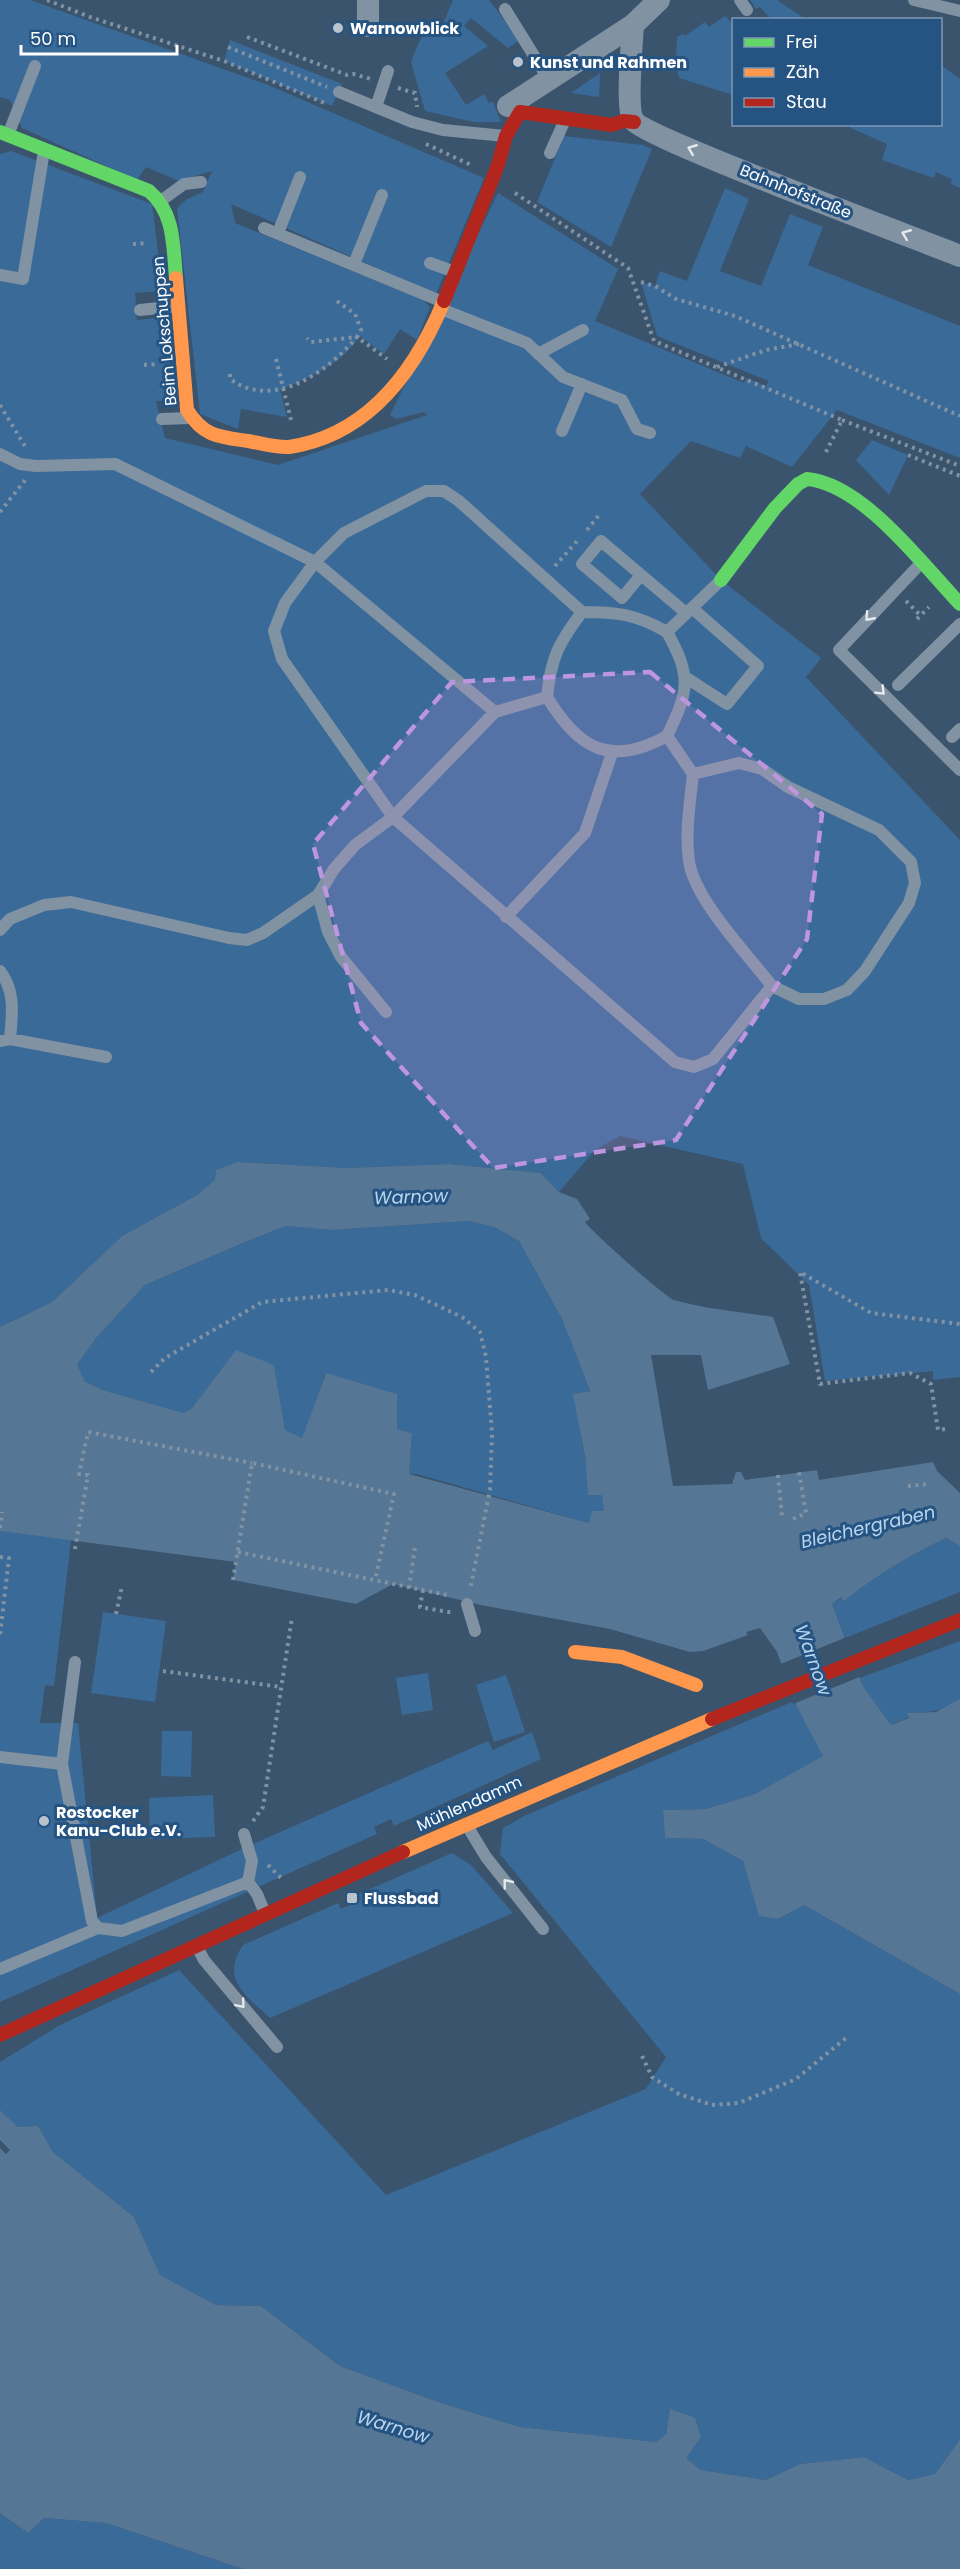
<svg xmlns="http://www.w3.org/2000/svg" width="960" height="2569" font-family="Poppins,sans-serif">
	<style>
		.green { fill: #3a6a98 }
		.water { fill: #557695; fill-rule: evenodd }
		.pier { fill: #3b546d }
		.lines { fill: none; stroke-linecap: round; stroke-linejoin: round }
		.path { stroke: #8192a3; stroke-width: 4; stroke-dasharray: 3 4.5; stroke-linecap: butt }
		.lane { stroke: #8192a3; stroke-width: 12 }
		.street { stroke: #8192a3; stroke-width: 22 }
		.fast { stroke: #63d668; stroke-width: 14 }
		.slow { stroke: #ff974d; stroke-width: 14 }
		.jam { stroke: #b3261e; stroke-width: 14 }
		.oneway { stroke: #e6e9ed }
		.marked { fill: #bd96df; fill-opacity: 0.2; stroke: #bd96df; stroke-width: 4.5; stroke-dasharray: 12 8; stroke-linejoin: round }
		.poi-dot { fill: #bac3cc; stroke: #265482; stroke-width: 2 }
		.labels { text-anchor: middle; stroke-width: 6; stroke-linejoin: round; paint-order: stroke }
		.poi-label { font-size: 16px; font-weight: bold; fill: #fff; stroke: #265482; text-anchor: start }
		.street-label { font-size: 16px; fill: #fff; stroke: #265482 }
		.water-label { font-size: 18px; font-style: italic; fill: #b9d5ee; stroke: #265482 }
	</style>
	<rect width="100%" height="100%" fill="#3b546d"/>
	<path class="green" d="M0,0H30L268,85L484,178L436,294L231,204L235,223L423,300L430,307L417,340L400,329L384,354L360,336C338,366 313,376 280,390L287,417L241,409L238,429L200,414L177,208L187,199L203,192L212,171L179,181L146,167L137,180L22,128L10,100L0,97Z
		M453,0H489L520,40L508,48L471,18L464,26L488,46L445,73L466,105L484,94L489,103L493,102L501,122H474L425,111L411,62L424,30L438,36Z
		M750,0H777L805,19H771L760,7L756,9Z
		M725,16L733,25V95L679,78L676,66L677,37L683,34L685,36L705,22L709,27Z
		M230,40L342,84L332,106L224,61Z
		M941,65L960,79V188L951,184L952,179L936,172L934,178L882,160L887,144L849,127L851,124H940Z
		M600,73L599,97L571,93Z
		M564,136L643,145L652,149L611,247L537,202Z
		M11,151L152,204L163,291L135,293L137,320L166,317L173,402L156,401L165,438L278,465L427,415L424,412L396,419L390,415L498,193L618,269L595,321L744,383L746,378L766,386L769,381L657,336L641,282L655,286L660,271L687,281L725,188L749,199L720,271L761,286L790,214L823,227L808,265L960,326V458L837,410L792,467L746,446L740,458L691,441L640,494L721,580L821,658L806,677L960,840V1377L933,1380V1371L825,1381L809,1285L761,1238L743,1164L620,1136L595,1150L559,1192L541,1173L449,1164L348,1168L238,1162L197,1195L122,1236L52,1302L0,1327V154Z
		M872,440L908,455L889,495L856,460Z
		M469,1221L494,1227L519,1241L562,1319L590,1391L574,1394L585,1457L588,1494L602,1495L605,1512L589,1523L417,1474H409L412,1433L397,1429L325,1374L303,1439L285,1430L274,1365L236,1351L192,1408L184,1413L106,1391L84,1382L77,1365L97,1337L145,1285L250,1240L286,1226L332,1230Z
		M0,1531L71,1540L54,1686L45,1685L40,1723H78L97,1918L248,1846L488,1741L493,1750L532,1732L541,1759L394,1826L391,1819L374,1827L377,1834L0,2002Z
		M946,1538L960,1546V1592L845,1638L832,1604L842,1597L844,1600C876,1575 909,1556 946,1538Z
		M103,1612L166,1621L155,1702L91,1693Z
		M960,1641V1699C947,1713 925,1711 907,1714L909,1717L891,1725L863,1686L860,1678Z
		M428,1673L433,1710L402,1715L396,1678Z
		M506,1675L525,1732L494,1742L476,1685Z
		M794,1701L824,1756L755,1794L706,1809L663,1810L665,1838L703,1839L743,1861L760,1916L778,1919L804,1905L960,1994V2439L935,2474L908,2480L864,2457L800,2464L766,2480L701,2470L685,2458L670,2409L666,2434L656,2442L520,2427L441,2403L340,2366L261,2306L216,2305L160,2275L134,2217L53,2152L38,2126L18,2127L0,2110V2062L60,2025L179,1970L386,2195L646,2089L666,2057L500,1854L503,1828L524,1816Z
		M162,1731H192L191,1777L161,1776Z
		M213,1795L215,1837L150,1839L149,1798Z
		M452,1853L471,1865L513,1913L270,2018C246,1996 220,1979 243,1945L338,1903L341,1909L361,1900L359,1894Z
		M0,2513L28,2533L44,2518L106,2523L243,2569H0Z"/>
	<path class="water" d="M238,1162L348,1168L449,1164L541,1173L559,1192L577,1199L590,1219L585,1222C590,1230 666,1298 674,1300C705,1309 741,1312 773,1317L790,1364L708,1390L701,1355H651L673,1486L732,1484L736,1472H741L745,1480L817,1470L819,1480L933,1462L937,1471L960,1493V1546L946,1538C909,1556 876,1575 844,1601L841,1597L832,1604L863,1686L891,1725L909,1718L907,1713L936,1712L960,1699V1994L804,1905L778,1919L759,1916L743,1861L703,1839L665,1838L663,1810L706,1809L755,1794L823,1756L797,1707L777,1652L760,1628L746,1632L748,1635L703,1651L690,1652L610,1629L481,1605L393,1584L356,1604L233,1580L236,1562L0,1531V1327L52,1302L122,1236L197,1195L215,1180L216,1170ZM469,1221L494,1227L519,1241L562,1319L590,1391L573,1394L585,1456L588,1495H602L604,1511H592L589,1523L409,1474L412,1433L397,1429V1394L326,1373L302,1438L285,1430L274,1365L236,1350L192,1408L184,1413L106,1391L85,1382L77,1365L97,1337L145,1285L250,1240L286,1226L332,1230Z
		M0,2110L18,2127L38,2126L53,2152L134,2217L160,2275L216,2305L261,2306L340,2366L441,2403L520,2427L656,2442L666,2434L670,2409L695,2418L701,2437L686,2458L701,2470L766,2480L800,2464L864,2457L908,2480L935,2474L960,2439V2569H243L106,2523L44,2518L28,2533L0,2513V2148L6,2154L10,2150L0,2140Z"/>
	<path class="pier" d="M847,1637L862,1676L793,1704L778,1665Z"/>
	<g class="lines">
		<path class="path" d="M47,0L90,17L224,61L327,104
			M247,37L347,75L353,74L371,79
			M228,47L327,87
			M398,88L415,93L417,107
			M426,144L471,165
			M515,193L628,268L654,341L842,420L824,456
			M133,244L147,243
			M641,282L655,286L676,299L735,316L960,416
			M337,301L355,314L361,330L357,337L387,359
			M276,359L291,420
			M144,365L158,364
			M717,367L766,350L799,344
			M230,374V379C274,411 328,371 357,337L311,342L307,338
			M0,405L26,448
			M842,420L960,466
			M908,455L960,476
			M0,512L26,479
			M587,530L600,514
			M555,566L578,540
			M906,601L920,615
			M917,619L929,607
			M151,1372L165,1358L262,1302L388,1290L415,1295L462,1317L480,1332L486,1357L492,1433L490,1490L470,1590
			M945,1429L938,1430L931,1384L910,1373L820,1384L800,1272L871,1313L960,1324
			M778,1475L782,1516
			M908,1486L929,1484
			M793,1519L806,1513L799,1472
			M0,1528L2,1512
			M75,1549L88,1475L79,1474L88,1432L252,1463
			M238,1552L447,1595
			M0,1557L9,1558L0,1635
			M233,1580L252,1463L394,1494L375,1580
			M409,1588L415,1547
			M423,1590L420,1607L454,1613
			M116,1614L122,1586
			M163,1671L281,1687
			M253,1821L263,1807L292,1617
			M268,1865L281,1878
			M642,2056L652,2077L679,2094L712,2105L739,2103L796,2079L846,2038"/>
		<path class="lane" d="M740,0L747,10
			M914,0L960,11
			M505,9L549,80
			M339,92L412,122L443,130L505,136
			M376,107L388,71
			M8,135L35,66
			M550,153L565,120
			M162,200L184,184L201,182
			M264,228L443,302
			M278,233L300,177
			M430,263L455,272
			M354,264L382,195
			M0,275L23,279L44,151
			M441,309L527,343L563,377L622,400L637,429L650,433
			M140,310L178,306
			M538,354L583,330
			M162,419L189,418
			M562,431L582,384
			M0,454L20,464L36,466L115,464L315,562L285,603L274,631L282,659L393,817L675,1062L694,1067L713,1059L772,986C748,955 694,899 689,861C685,832 690,803 693,774L667,736C689,691 692,677 667,632L720,581
			M921,563L839,650L960,770
			M641,575L622,598L582,564L601,541L686,613
			M685,677L727,704L758,666L692,608
			M898,685L960,624
			M547,697C579,750 611,767 667,736
			M495,712L315,562L344,533L426,491H444L459,501L582,612
			M952,737L960,729
			M693,774L739,763L762,769L788,787L879,830L911,862L915,883L909,903L865,971L847,990L824,999H799L772,986
			M506,917L585,833L612,753
			M0,930L10,919L44,905L71,902L229,938L247,940L263,933L318,895
			M0,971C16,992 12,1014 10,1039L0,1041
			M386,1012L341,957L328,932L318,895L334,869L355,845L393,817L495,712L547,697C551,658 558,644 582,612C617,612 636,614 667,632
			M10,1039L106,1057
			M467,1604L475,1631
			M0,1757L62,1764L92,1921L98,1928
			M62,1764L75,1662
			M466,1824L486,1857L543,1929
			M244,1834L252,1861L248,1882L257,1894L264,1911
			M196,1945L204,1960L277,2047
			M0,1969L98,1928L122,1931L248,1882"/>
		<path class="street" d="M368,0V26
			M633,25C632,43 626,107 633,120C644,137 920,240 960,256
			M508,106L633,25L659,0"/>
		<path class="fast" d="M0,132L149,191C175,213 173,246 176,278
			M721,580L775,508L798,484L807,479C863,484 923,565 960,604"/>
		<path class="slow" d="M176,278L187,410C204,437 219,437 248,441C260,443 277,448 289,447C369,435 415,371 444,301
			M575,1652L622,1657L696,1685
			M403,1852L712,1719"/>
		<path class="jam" d="M444,301L498,165L506,136L520,112L612,125L623,121L634,122
			M712,1719L960,1620
			M0,2035L403,1852"/>
	</g>
	<defs><path id="oneway-chevron" d="M-2-3.5L2.5 0L-2 3.5" fill="none" stroke-width="1.6" stroke-linecap="round" stroke-linejoin="round" transform="scale(1.5)"/></defs>
	<g class="oneway">
		<use href="#oneway-chevron" transform="translate(692 149) rotate(-158)"/>
		<use href="#oneway-chevron" transform="translate(906 234) rotate(-158)"/>
		<use href="#oneway-chevron" transform="translate(869 617) rotate(132)"/>
		<use href="#oneway-chevron" transform="translate(881 691) rotate(45)"/>
		<use href="#oneway-chevron" transform="translate(507 1883) rotate(-129)"/>
		<use href="#oneway-chevron" transform="translate(241 2004) rotate(50)"/>
	</g>
	<path class="marked" d="M650,672L822,814L807,939L676,1140L493,1168L361,1023L313,844L452,682Z"/>
	<g class="poi-dot">
		<circle cx="338" cy="28" r="6"/>
		<circle cx="518" cy="62" r="6"/>
		<circle cx="44" cy="1821" r="6"/>
		<rect x="346" y="1892" width="12" height="12" rx="3"/>
	</g>
	<g class="labels">
		<g class="poi-label">
			<text x="350" y="34">Warnowblick</text>
			<text x="530" y="68">Kunst und Rahmen</text>
			<text x="56" y="1818">Rostocker<tspan x="56" dy="18">Kanu-Club e.V.</tspan></text>
			<text x="364" y="1904">Flussbad</text>
		</g>
		<g class="street-label">
			<text transform="translate(796 191) rotate(22)" y="6">Bahnhofstraße</text>
			<text transform="translate(164 331) rotate(-95)" y="6">Beim Lokschuppen</text>
			<text transform="translate(469 1803) rotate(-24)" y="6">Mühlendamm</text>
		</g>
		<g class="water-label">
			<text transform="translate(411 1197) rotate(-2)" y="6">Warnow</text>
			<text transform="translate(868 1527) rotate(-13)" y="6">Bleichergraben</text>
			<text transform="translate(813 1660) rotate(70)" y="6">Warnow</text>
			<text transform="translate(393 2427) rotate(17)" y="6">Warnow</text>
		</g>
	</g>
	<rect x="732" y="18" width="210" height="108" fill="#265482" stroke="#7d98b4" stroke-width="1.5"/>
	<rect x="744" y="38" width="30" height="9" fill="#63d668" stroke="#7d98b4" stroke-width="1.5"/>
	<text x="786" y="48" font-size="18" fill="#ffffff">Frei</text>
	<rect x="744" y="68" width="30" height="9" fill="#ff974d" stroke="#7d98b4" stroke-width="1.5"/>
	<text x="786" y="78" font-size="18" fill="#ffffff">Zäh</text>
	<rect x="744" y="98" width="30" height="9" fill="#b3261e" stroke="#7d98b4" stroke-width="1.5"/>
	<text x="786" y="108" font-size="18" fill="#ffffff">Stau</text>
	<path d="M21 45v9h156v-9" fill="none" stroke="#ffffff" stroke-width="3"/>
	<text x="30" y="45" font-size="18" fill="#ffffff" stroke="#265482" stroke-width="4.5" paint-order="stroke">50 m</text>
</svg>
